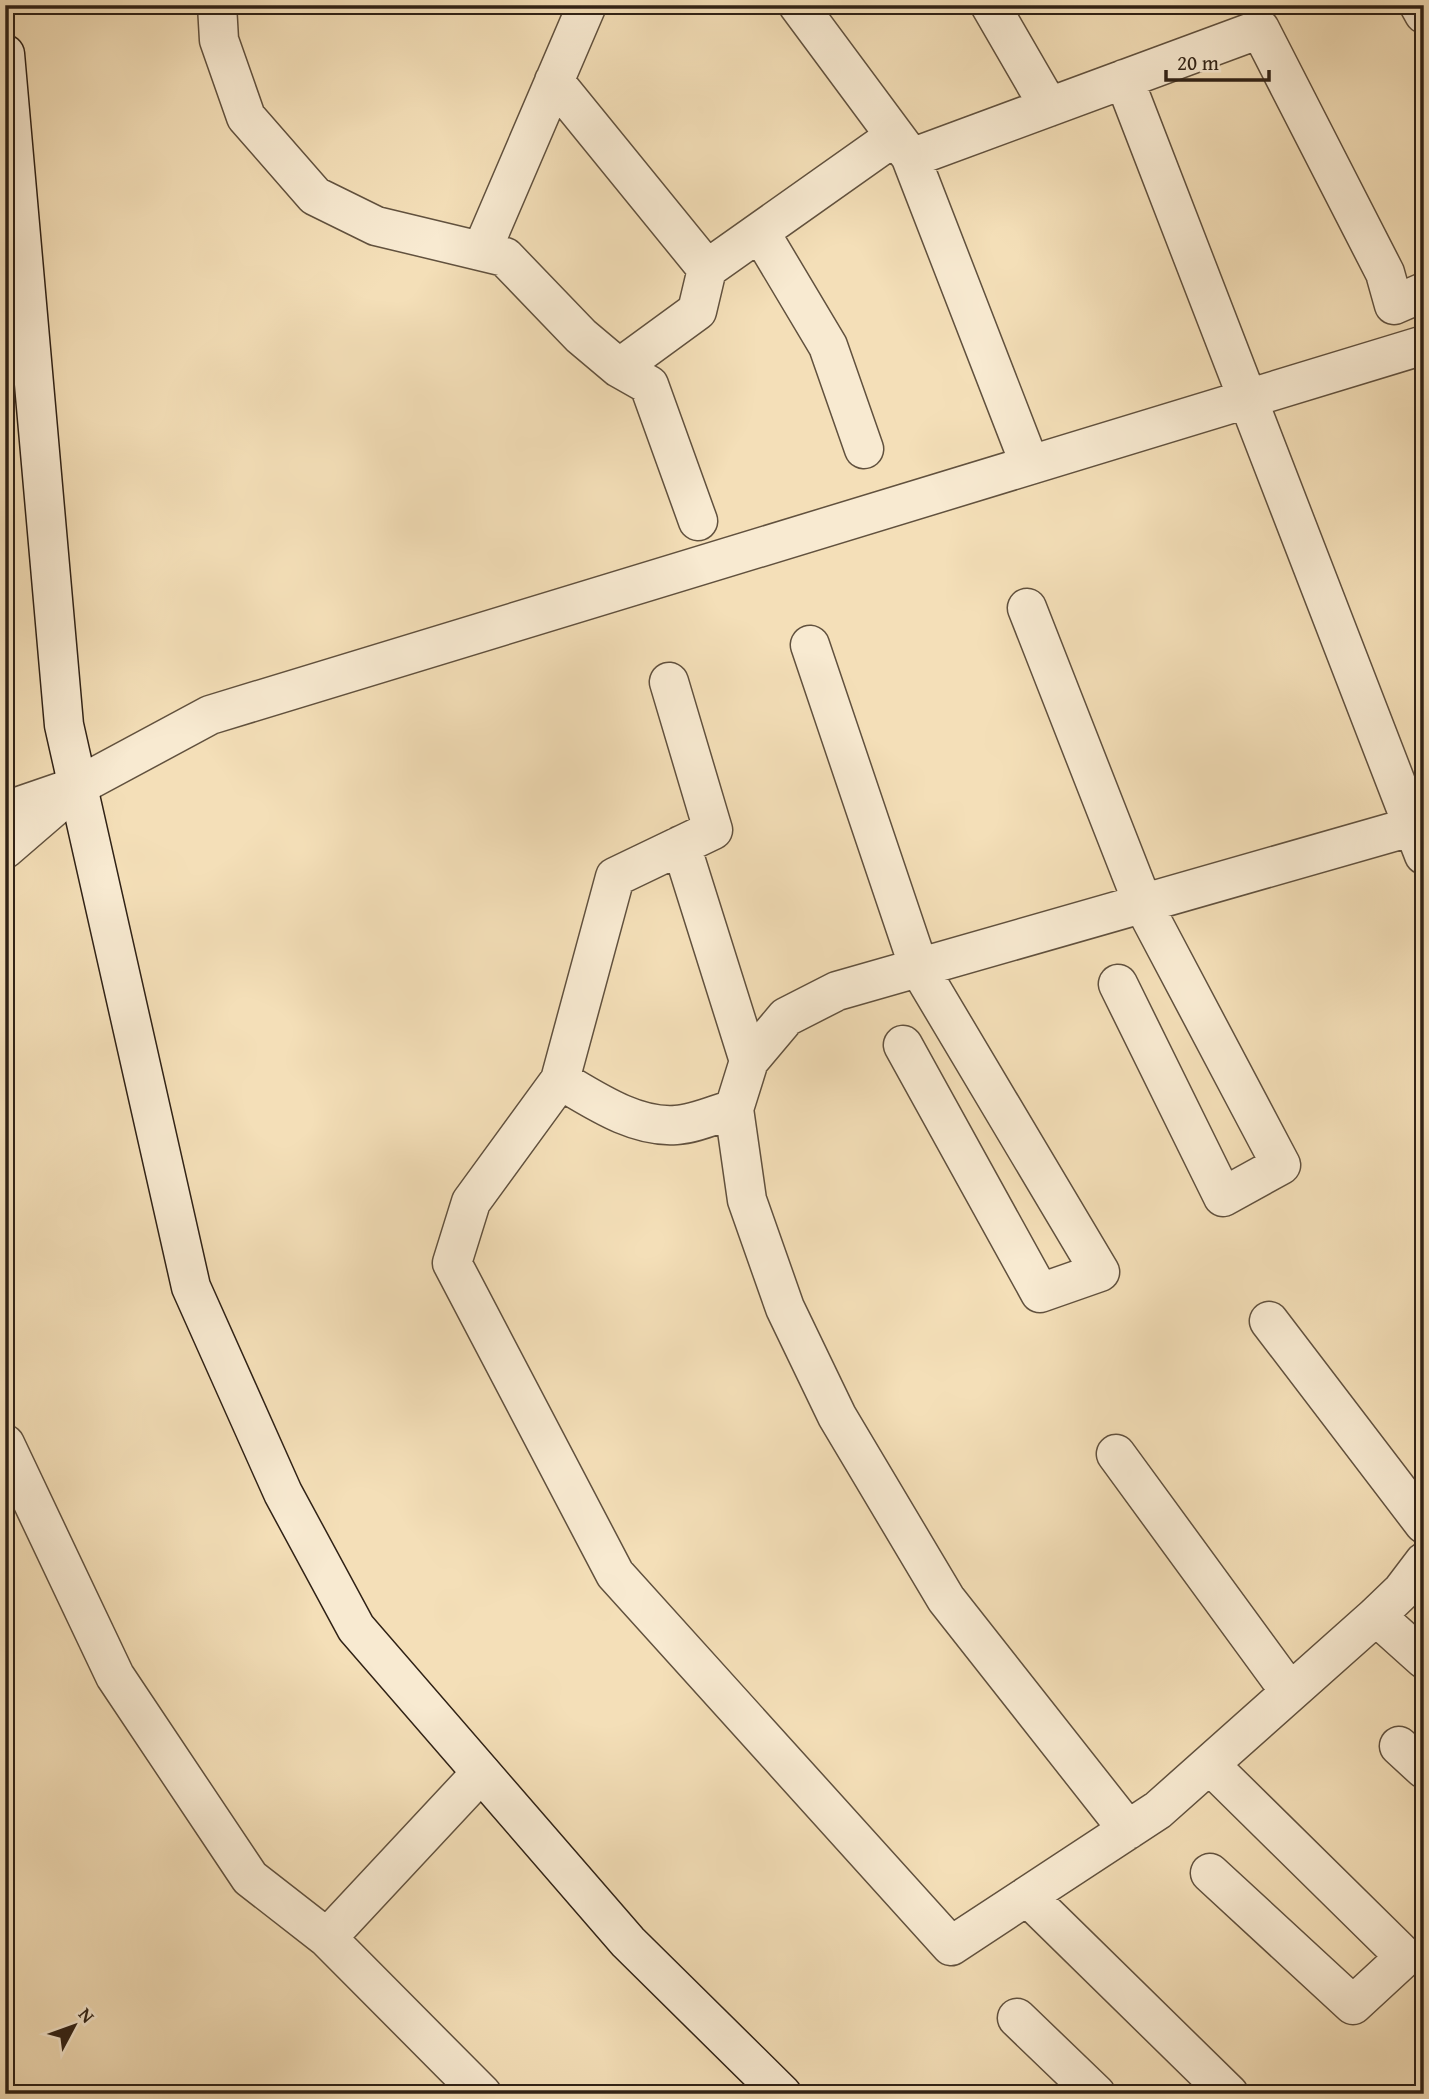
<svg xmlns="http://www.w3.org/2000/svg" width="1429" height="2099" font-family="'Gentium Book Plus',serif">
	<style>
		.lines { fill: none; stroke-linecap: round; stroke-linejoin: round }
		.street-casing { stroke: #61513e; stroke-width: 41 }
		.secondary-casing { stroke: #302216; stroke-width: 41 }
		.street { stroke: #f8ead1; stroke-width: 38 }
		.secondary { stroke: #f8ead1; stroke-width: 38 }
	</style>
	<rect width="100%" height="100%" fill="#f4dfb8"/>
	<filter id="stains"><feTurbulence type="fractalNoise" baseFrequency=".00286" numOctaves="4"/><feColorMatrix values="0 0 0 0 .2 0 0 0 0 .09 0 0 0 0 .02 0 0 0 .5 -.17"/></filter>
	<radialGradient id="worn" r=".72"><stop offset=".6" stop-color="#630" stop-opacity="0"/><stop offset="1" stop-color="#630" stop-opacity=".3"/></radialGradient>
	<g class="lines">
		<defs>
			<path id="street" d="M217,5L219,40L246,117L315,196L376,226L505,257L581,336L619,368L649,385L698,521
				M798,5L910,156
				M990,5L1049,107
				M1419,5L1424,14
				M1124,79L1424,855
				M554,81L707,269L697,311L619,368
				M760,232L828,346L864,449
				M482,250L587,5
				M707,269L895,136
				M1030,465L911,158L1260,29L1385,273L1394,305L1424,292
				M1027,608L1143,904L1281,1165L1223,1197L1118,984
				M810,645L919,968L1100,1272L1040,1293L903,1045
				M669,682L713,830L615,877L560,1080L471,1202L452,1263L615,1574L951,1946L1158,1810L1376,1616L1402,1591L1424,1562
				M5,811L78,786L210,715L1424,345
				M681,845L749,1061
				M5,849L63,799
				M560,1080C594,1100 635,1128 676,1125C695,1124 716,1114 734,1109L747,1200L785,1308L837,1416L946,1599L1128,1830
				M734,1109L749,1061L786,1017L837,991L1414,826L1424,829
				M1269,1321L1424,1524
				M5,1444L115,1676L250,1878L327,1938L481,1773
				M1116,1454L1279,1677
				M1376,1616L1424,1659
				M1399,1746L1424,1769
				M1210,1873L1353,2005L1405,1957L1210,1765
				M1027,1896L1229,2094
				M327,1938L482,2094
				M1017,2018L1096,2094"/>
			<path id="secondary" d="M5,54L64,725L191,1287L283,1493L356,1628L628,1942L782,2094"/>
		</defs>
		<use href="#street" class="street-casing"/>
		<use href="#secondary" class="secondary-casing"/>
		<use href="#street" class="street"/>
		<use href="#secondary" class="secondary"/>
	</g>
	<rect width="1429" height="2099" fill="none" stroke="#f4dfb8" stroke-width="28"/>
	<rect x="7" y="7" width="1415" height="2085" fill="none" stroke="#302216" stroke-width="3.5"/>
	<rect x="14" y="14" width="1401" height="2071" fill="none" stroke="#302216" stroke-width="2"/>
	<g transform="translate(74 2026) rotate(49)" stroke="#f8ead1" stroke-width="5" paint-order="stroke">
	<path d="M0-5L12 26L0 18L-12 26Z" fill="#302216"/>
	<text y="-10" font-size="19" font-weight="bold" text-anchor="middle" fill="#302216">N</text>
	</g>
	<path d="M1166 70v10h103v-10" fill="none" stroke="#302216" stroke-width="3.5"/>
	<text x="1177" y="70" font-size="21" fill="#302216" stroke="#f8ead1" stroke-width="5" paint-order="stroke">20 m</text>
	<rect width="100%" height="100%" filter="url(#stains)"/>
	<rect width="100%" height="100%" fill="url(#worn)"/>
</svg>
